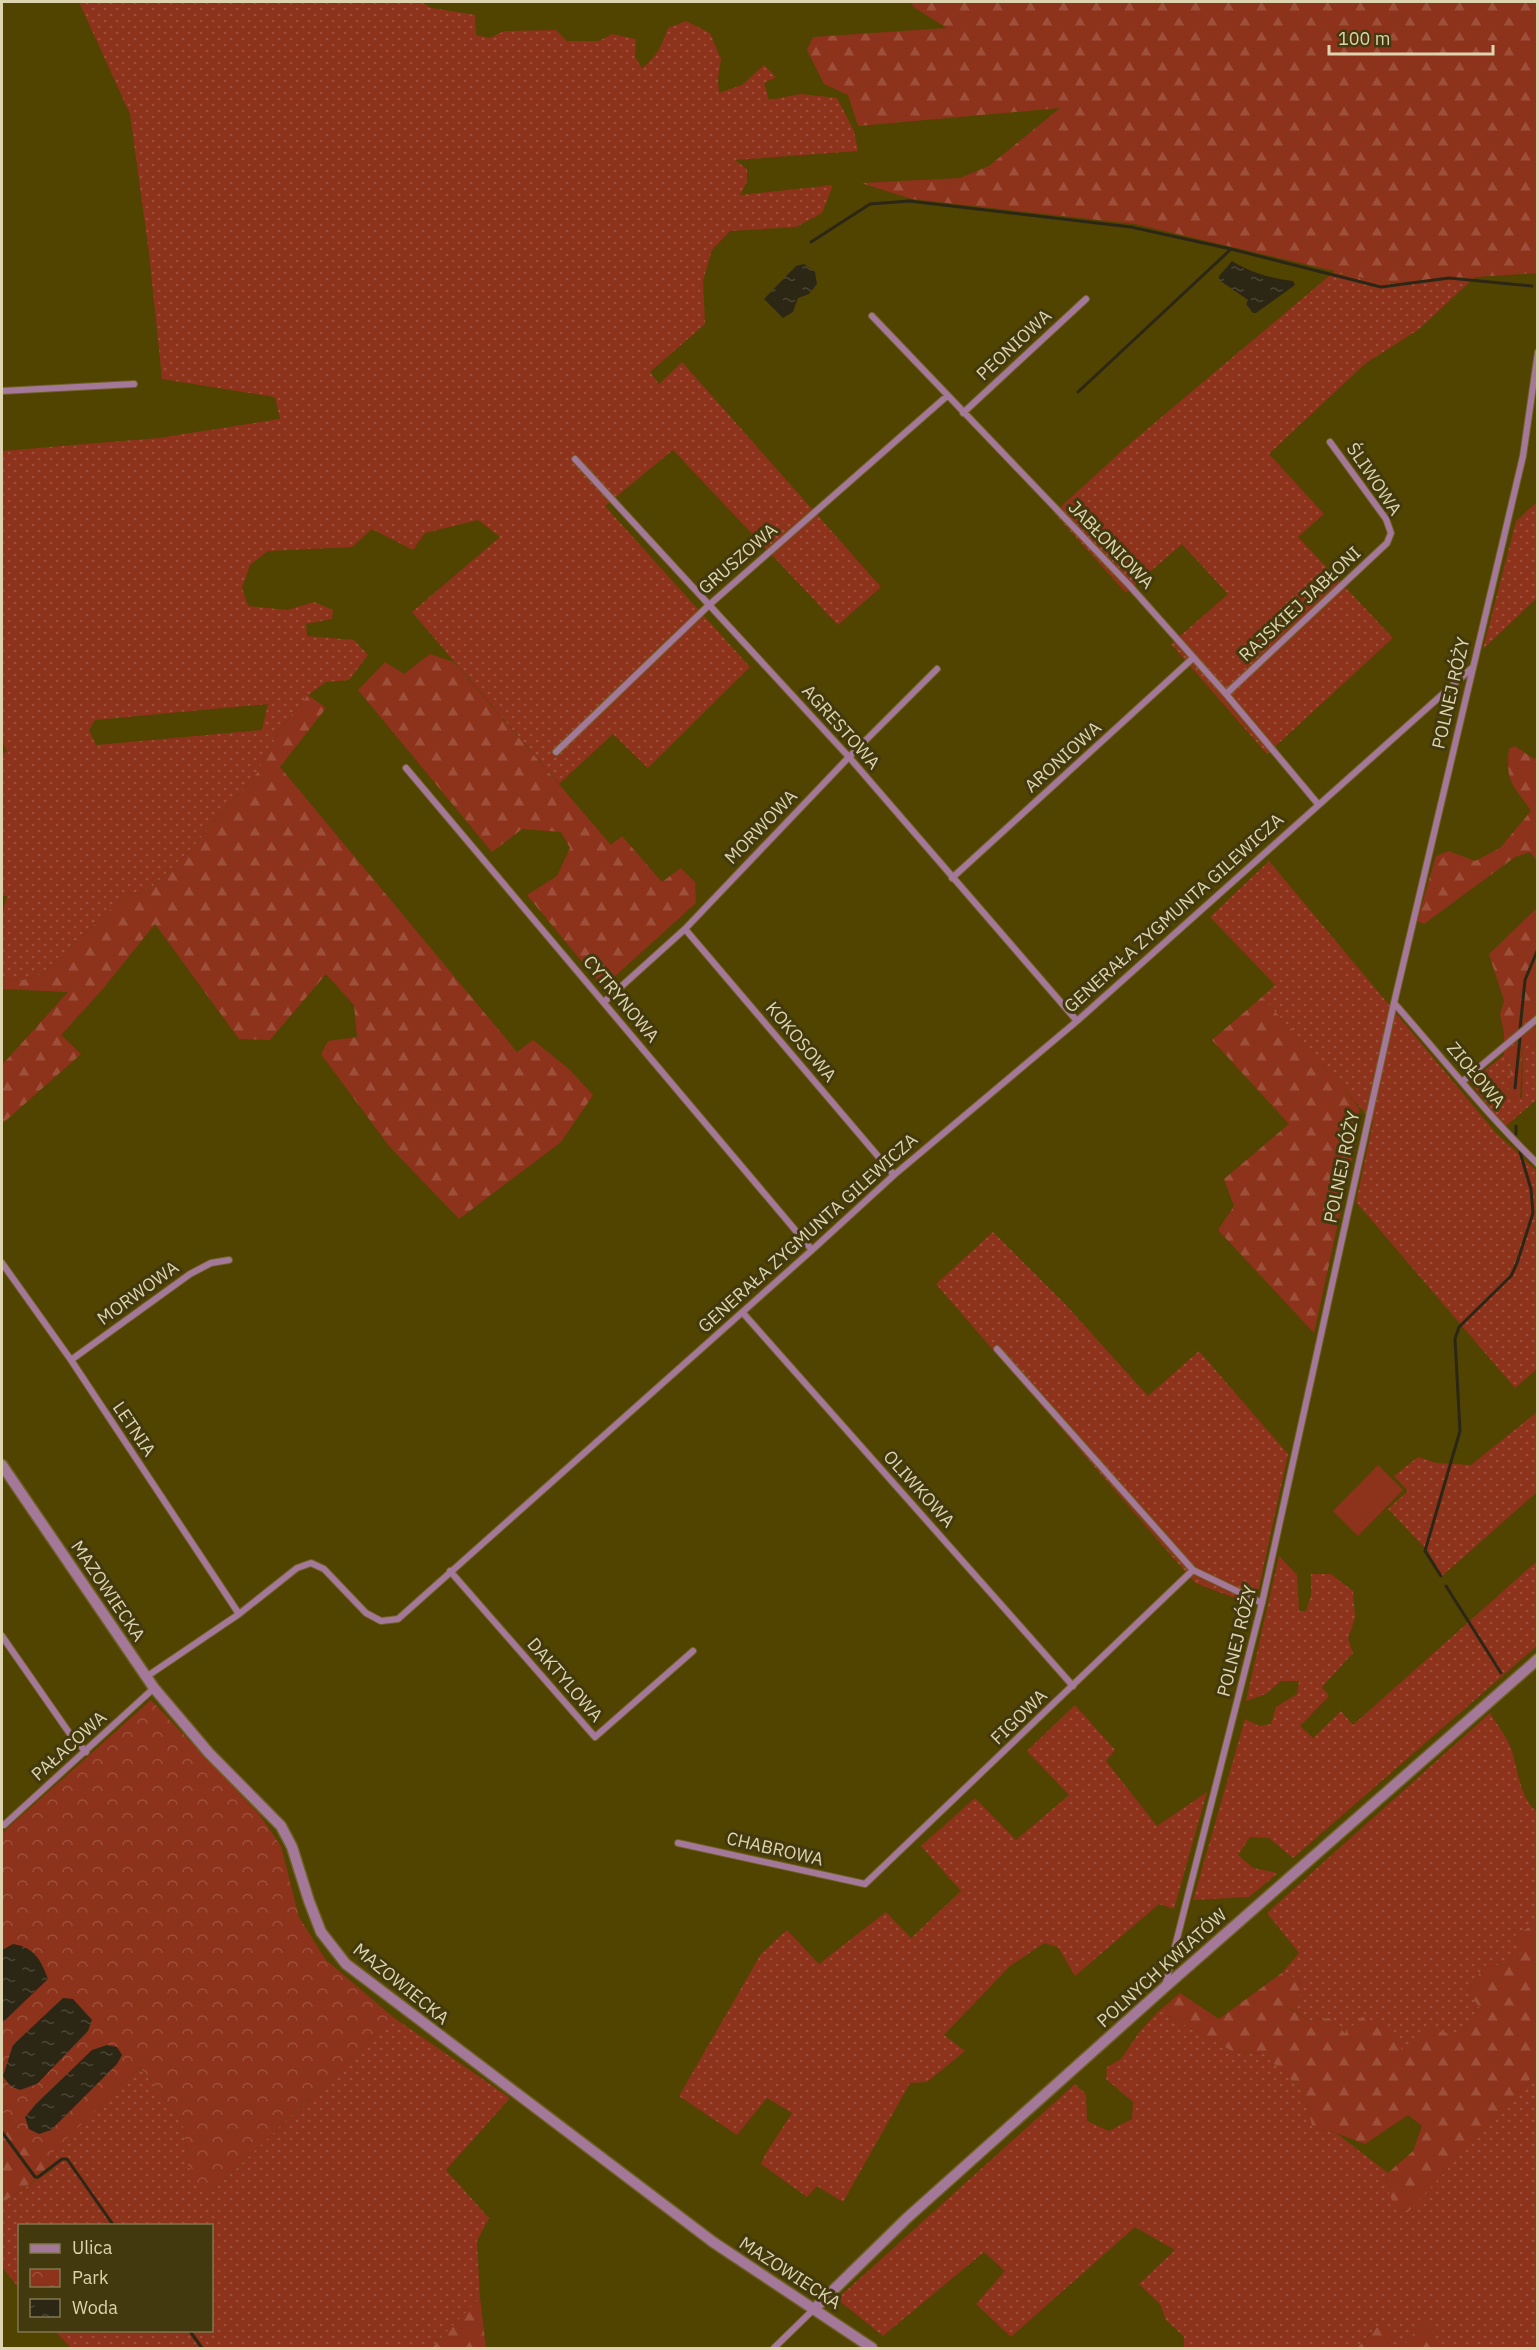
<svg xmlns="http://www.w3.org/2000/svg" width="1539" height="2350" font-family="'IBM Plex Sans',sans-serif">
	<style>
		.grass { fill: url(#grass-dots); fill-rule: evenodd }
		.forest { fill: url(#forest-firs) }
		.park { fill: url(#park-crowns) }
		.pitch { fill: #8d321b }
		.water { fill: url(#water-ripples) }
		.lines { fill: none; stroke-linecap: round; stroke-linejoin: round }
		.stream { stroke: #2c2715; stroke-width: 3 }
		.minor-casing { stroke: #6d6023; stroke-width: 8 }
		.tertiary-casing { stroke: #6d6023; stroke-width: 13 }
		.minor { stroke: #a47899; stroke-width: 6 }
		.tertiary { stroke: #a47899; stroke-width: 10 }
		.labels { text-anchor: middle; stroke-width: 6; stroke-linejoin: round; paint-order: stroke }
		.street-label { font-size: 18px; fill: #ded5b0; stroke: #43390f }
	</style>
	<defs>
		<pattern id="grass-dots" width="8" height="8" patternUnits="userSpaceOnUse" patternTransform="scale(1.5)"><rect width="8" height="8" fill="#8d321b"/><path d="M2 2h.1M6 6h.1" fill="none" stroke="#9d4f3a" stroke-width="1.8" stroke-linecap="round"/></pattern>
		<pattern id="forest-firs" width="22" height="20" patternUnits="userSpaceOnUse" patternTransform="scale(1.5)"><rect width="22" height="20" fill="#8d321b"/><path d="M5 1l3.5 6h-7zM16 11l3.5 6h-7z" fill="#9d4f3a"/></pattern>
		<pattern id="park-crowns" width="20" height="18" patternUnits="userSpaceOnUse" patternTransform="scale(1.5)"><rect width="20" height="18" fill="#8d321b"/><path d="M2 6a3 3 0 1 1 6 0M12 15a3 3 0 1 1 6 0" fill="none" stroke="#9d4f3a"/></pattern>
		<pattern id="water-ripples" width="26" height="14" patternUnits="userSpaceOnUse" patternTransform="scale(1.5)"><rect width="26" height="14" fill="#2c2715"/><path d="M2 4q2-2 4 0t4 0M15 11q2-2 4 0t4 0" fill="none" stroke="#4a4534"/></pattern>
	</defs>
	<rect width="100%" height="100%" fill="#514300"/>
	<path class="grass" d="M79,2H421L432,8L475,15L476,35L490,38L504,31L556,30L567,41H599L612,34L636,39L635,57L642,68C657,57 662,45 668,28L686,21L710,33L721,59L718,79L719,93L742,85L764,65L776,77L764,83L769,100L801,94L837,98L854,131L858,151L735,160L747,169V182L740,195L833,185L822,213L796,227L730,231L712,250L703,281L705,324L650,372L659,384L682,362L881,587L838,625L673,450L605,506L750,667L648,768L613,734L559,784L412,612L500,537L478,520L425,533L413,550L372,529L352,547L268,551L250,565L242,588L248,606L287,610L314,602L333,610L332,619L306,624L307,636L354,640L368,655L349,680L326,682L308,695L280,729L257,773L189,851L149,890L125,896L41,974L20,981L2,978V914L7,896H2V753L7,752L2,740V451L158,438L280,419L275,397L162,379L149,253L130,114ZM268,704L262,730L96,745L89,730L95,720Z
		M1335,271L1385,283L1475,277L1418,330L1366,363L1269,454L1324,514L1298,537L1393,638L1267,754L1171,644L1228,594L1182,544L1126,593L1054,513L1126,447Z
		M1537,502V598L1483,649L1516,521Z
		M1269,861L1496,1133L1537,1171V1369L1515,1388L1356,1202L1373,1122L1262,997L1275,985L1210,917Z
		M1534,1042L1537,1051V1099L1505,1127L1470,1082L1504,1055L1511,1065L1508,1097L1522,1098L1523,1043Z
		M993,1232L1065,1304L1148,1396L1199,1351L1288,1454L1258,1592L1246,1602L1195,1583L936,1284Z
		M1537,1412V1492L1442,1576L1428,1551L1388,1509L1408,1491L1394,1476L1418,1457L1437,1463L1471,1465Z
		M1279,1556L1297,1575L1299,1611H1306L1311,1596V1574H1331L1353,1591L1355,1618L1348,1639L1353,1653L1322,1687L1329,1696L1300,1726L1313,1738L1341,1711L1353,1725L1537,1561V1646L1293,1858L1269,1838L1250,1837L1238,1855L1253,1868L1278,1873L1249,1897L1193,1900L1245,1719L1259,1726L1271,1724L1276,1707L1297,1694L1299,1681H1281L1266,1694L1246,1701Z
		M1075,1705L1115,1750L1106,1761L1157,1826L1207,1792L1174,1909L1159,1904L1075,1976L1058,1947L1044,1943L1010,1966L944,2035L965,2051L927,2082L910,2083L843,2202L817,2186L807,2197L761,2164L766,2153L792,2113L767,2098L737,2135L679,2096L761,1954L787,1930L819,1964L886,1912L911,1938L961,1891L921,1846L975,1798L1016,1840L1069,1795L1027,1751Z
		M1490,1713C1497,1725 1508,1738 1512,1751C1518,1771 1520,1798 1537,1812V1922L1515,1936L1521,1954L1507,1964L1484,1966L1468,1992L1480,2008L1460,2036L1405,2055L1345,2033L1329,2018L1310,2021L1290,2008L1301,1993V1981L1283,1972L1299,1953L1267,1913Z
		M1159,2011L1232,2051L1264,2054L1301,2089L1313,2128L1336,2133L1388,2173L1386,2185L1510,2101L1537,2072L1538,2344L1533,2348H1433L1422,2322L1403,2348H1384L1393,2335L1376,2327L1357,2348H1184V2337L1166,2320L1160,2304L1139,2284L1175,2250L1135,2227L1011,2337L976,2304L1005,2271L984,2252L883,2336L837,2299L1075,2084L1086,2094L1087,2121L1109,2131L1132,2119L1133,2102L1106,2079L1107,2067L1121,2059L1140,2031Z
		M393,2017L510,2098L446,2170L489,2218L477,2241L480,2298L431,2348H71L55,2331L212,2330V2226H20L19,2288L2,2267V2203L53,2169L50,2154L140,2067L183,2124L188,2165L212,2192Z"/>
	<path class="forest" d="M910,2H1537V273L1385,283L1135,224L912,199L861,183L960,178L989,166L1060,108L858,126L848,95L824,84L807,50L813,37L947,28L915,8Z
		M430,654L454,662L611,845L622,836L662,882L681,868L695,882L696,903L603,987L527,895L557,876L570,848L561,832L522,829L492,852L358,690L385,662L404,674Z
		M308,695L326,708L280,767L517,1052L533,1040L569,1069L593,1095L561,1142L459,1219L389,1146L321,1054L328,1041L357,1037L354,1005L326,974L270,1040L239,1039L155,924L102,990L61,1035L81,1054L2,1124V1065L68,992L2,989V978L20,981L41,974L125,896L149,890L189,851L257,773L280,729Z
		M1515,746L1534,759L1537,756V861L1530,852L1515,857L1424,924L1417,921L1436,856L1449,851L1475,861L1500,848L1531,811C1514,785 1505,783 1509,749Z
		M1537,908V1051L1534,1042L1523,1044L1520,1098L1508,1097L1511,1065L1504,1055V1033L1500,1014L1504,1001L1489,954Z
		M1262,997L1334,1077L1359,1108V1127L1314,1333L1218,1230L1234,1206L1224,1179L1289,1124L1212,1040Z
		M1537,1922V2072L1409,2211L1395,2208L1386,2185L1388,2173L1413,2151L1422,2126L1408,2115L1365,2144L1336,2133L1313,2128L1301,2089L1264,2054L1232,2051L1159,2011L1180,1993L1219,2019L1283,1972L1301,1981V1993L1290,2009L1310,2021L1329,2018L1345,2033L1362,2017L1386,2025L1405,2055L1431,2029L1460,2036L1480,2008L1468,1992L1484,1966L1507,1964L1521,1954L1515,1936Z
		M2,2111L39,2156L53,2168L2,2203Z
		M480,2298L486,2348H431Z
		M1422,2322L1432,2327L1433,2348H1403Z
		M1386,2326L1393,2335L1384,2348H1357L1377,2327Z"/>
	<path class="park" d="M151,1700L259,1814L281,1846L299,1917L326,1960L393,2017L212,2192L199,2189L188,2165L183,2124L140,2067L51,2154L53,2168L39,2156L2,2111V1833Z"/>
	<path class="pitch" d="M1378,1465L1403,1490L1358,1536L1333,1511Z"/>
	<path class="water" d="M1232,261C1251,273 1271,278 1293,281L1295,285L1256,313H1253L1246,304L1248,300L1219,280V276Z
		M804,264L815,272L817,284L809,294L798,298L793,312L783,318L764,299L796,266Z
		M13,1944C34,1947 41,1960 48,1979L2,2023V1950Z
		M63,1998L73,1999L92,2020L88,2031L37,2084L20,2090L10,2086L3,2076L13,2045Z
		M107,2045L117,2047L122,2055L117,2064L51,2130L39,2134L29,2129L25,2117L36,2104L92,2050Z"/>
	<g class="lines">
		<path class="stream" d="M811,242L870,204L909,201L1131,227L1231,249L1381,287L1449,278L1532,286
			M1078,392L1230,250
			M1520,1029L1525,980L1538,949
			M1515,1088L1520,1038
			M1516,1126V1134
			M1441,1576L1425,1551L1460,1431L1455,1339L1459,1327L1511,1276L1517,1263L1533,1213L1531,1189L1520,1152
			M1446,1586L1501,1673
			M2,2132L35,2177H38L62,2159H67L114,2226
			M189,2330L202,2348"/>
		<defs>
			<path id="minor" d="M872,316L1129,585L1226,694L1318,804
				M2,391L134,384
				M963,413L1086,299
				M575,459L849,757L1077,1021
				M1226,694L1387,543L1391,533L1386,519L1330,442
				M556,752L709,605L947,396
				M406,768L812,1250
				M952,878L1193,658
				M685,929L894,1175
				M604,1002L685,929L849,757L937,669
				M1394,1003C1442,1057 1486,1114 1538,1164
				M1463,1081L1538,1018
				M2,1263L71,1360L239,1614
				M743,1313L1073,1686
				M997,1349L1193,1570L1262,1603
				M71,1360L190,1274L211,1263L229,1260
				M450,1571L595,1737L693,1651
				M2,1636L70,1734L86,1752
				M146,1677L239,1614L297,1568L311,1563L324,1569L366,1613L381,1621L398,1619L812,1250L894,1175L1077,1021L1473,667
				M2,1824L4,1825L154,1688
				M678,1843L865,1884L1193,1570
				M1165,1986L1262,1603L1394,1003L1523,456L1538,352
				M774,2348L814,2309"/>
			<path id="tertiary" d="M2,1465L154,1688L209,1753L281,1826L292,1847L309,1901L321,1932L346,1964L713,2242L872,2348
				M814,2309L907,2218L1165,1987L1538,1659"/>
		</defs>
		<use href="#minor" class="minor-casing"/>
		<use href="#tertiary" class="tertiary-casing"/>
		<use href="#minor" class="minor"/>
		<use href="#tertiary" class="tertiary"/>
	</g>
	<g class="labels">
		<g class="street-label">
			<text transform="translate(1014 345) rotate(-43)" y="6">PEONIOWA</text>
			<text transform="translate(1374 479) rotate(56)" y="6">ŚLIWOWA</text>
			<text transform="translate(1111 545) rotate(46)" y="6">JABŁONIOWA</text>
			<text transform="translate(738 559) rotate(-41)" y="6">GRUSZOWA</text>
			<text transform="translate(1300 604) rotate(-43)" y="6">RAJSKIEJ JABŁONI</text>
			<text transform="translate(1451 693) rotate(-77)" y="6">POLNEJ RÓŻY</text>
			<text transform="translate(841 727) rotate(48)" y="6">AGRESTOWA</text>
			<text transform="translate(1063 757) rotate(-42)" y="6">ARONIOWA</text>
			<text transform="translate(761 827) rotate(-46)" y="6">MORWOWA</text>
			<text transform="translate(1174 913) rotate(-42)" y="6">GENERAŁA ZYGMUNTA GILEWICZA</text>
			<text transform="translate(621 999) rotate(50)" y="6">CYTRYNOWA</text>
			<text transform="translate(801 1042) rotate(50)" y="6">KOKOSOWA</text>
			<text transform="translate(1476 1075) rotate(50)" y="6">ZIOŁOWA</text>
			<text transform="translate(1342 1167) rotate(-78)" y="6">POLNEJ RÓŻY</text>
			<text transform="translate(808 1233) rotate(-42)" y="6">GENERAŁA ZYGMUNTA GILEWICZA</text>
			<text transform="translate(138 1293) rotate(-36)" y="6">MORWOWA</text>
			<text transform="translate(134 1429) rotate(56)" y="6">LETNIA</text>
			<text transform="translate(919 1489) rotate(48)" y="6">OLIWKOWA</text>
			<text transform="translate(108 1591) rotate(56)" y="6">MAZOWIECKA</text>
			<text transform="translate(1237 1641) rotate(-76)" y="6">POLNEJ RÓŻY</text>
			<text transform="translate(565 1680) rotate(49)" y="6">DAKTYLOWA</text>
			<text transform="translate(1019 1717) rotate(-44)" y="6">FIGOWA</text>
			<text transform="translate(69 1746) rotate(-42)" y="6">PAŁACOWA</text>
			<text transform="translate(775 1849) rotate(13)" y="6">CHABROWA</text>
			<text transform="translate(1162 1968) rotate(-42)" y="6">POLNYCH KWIATÓW</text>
			<text transform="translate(401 1984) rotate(39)" y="6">MAZOWIECKA</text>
			<text transform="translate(790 2273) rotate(33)" y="6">MAZOWIECKA</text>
		</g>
	</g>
	<rect width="1539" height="2350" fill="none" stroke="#ded5b0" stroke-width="6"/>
	<rect x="18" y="2224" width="195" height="108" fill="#43390f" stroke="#81774f" stroke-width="1.5"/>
	<rect x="30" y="2244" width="30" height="9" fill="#a47899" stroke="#81774f" stroke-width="1.5"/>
	<text x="72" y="2254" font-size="18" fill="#ded5b0">Ulica</text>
	<rect x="30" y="2269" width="30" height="18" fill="url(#park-crowns)" stroke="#81774f" stroke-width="1.5"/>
	<text x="72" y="2284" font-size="18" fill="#ded5b0">Park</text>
	<rect x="30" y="2299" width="30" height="18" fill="url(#water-ripples)" stroke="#81774f" stroke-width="1.5"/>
	<text x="72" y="2314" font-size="18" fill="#ded5b0">Woda</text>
	<path d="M1329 45v9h164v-9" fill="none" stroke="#ded5b0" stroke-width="3"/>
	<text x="1338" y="45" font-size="18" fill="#ded5b0" stroke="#43390f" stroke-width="4.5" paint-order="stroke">100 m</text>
</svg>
